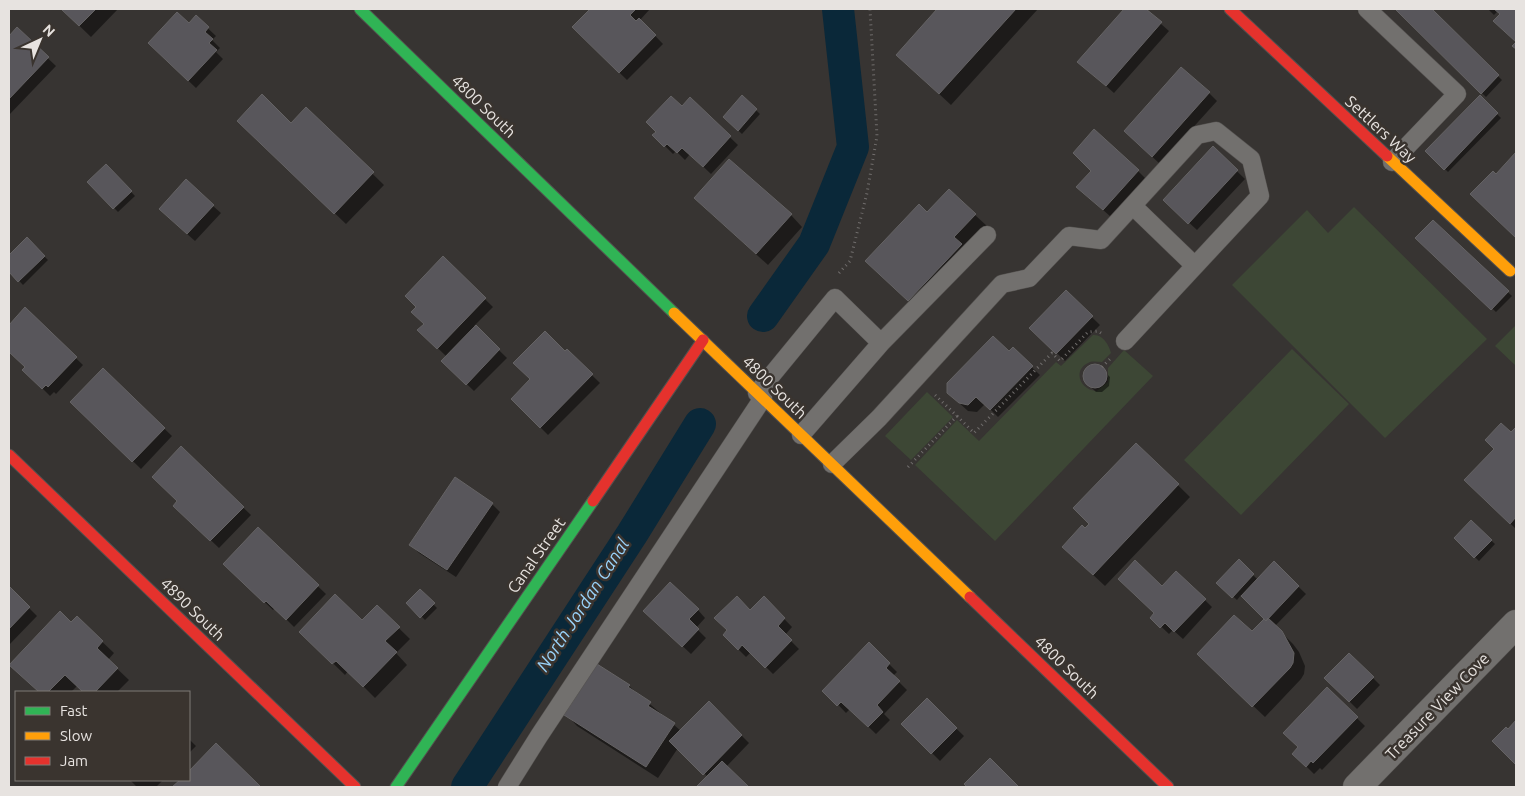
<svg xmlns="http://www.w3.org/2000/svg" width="1525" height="796" font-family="Ubuntu,sans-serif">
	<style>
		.green { fill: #3d4735 }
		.shadow { fill: #0007 }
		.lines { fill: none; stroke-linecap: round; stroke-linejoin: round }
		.canal { stroke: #0a2839; stroke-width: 32 }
		.building { fill: #58565b; stroke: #656364 }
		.lane-casing { stroke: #53504e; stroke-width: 19 }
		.street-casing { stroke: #53504e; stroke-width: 29 }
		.fast-casing { stroke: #53504e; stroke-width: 13 }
		.slow-casing { stroke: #53504e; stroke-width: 13 }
		.jam-casing { stroke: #53504e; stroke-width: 13 }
		.path { stroke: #716e6d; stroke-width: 3; stroke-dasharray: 1 4; stroke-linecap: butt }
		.lane { stroke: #72706e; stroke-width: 18 }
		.street { stroke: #72706e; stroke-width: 28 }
		.fast { stroke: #30b455; stroke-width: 11 }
		.slow { stroke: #ff9f0a; stroke-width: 11 }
		.jam { stroke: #e5322d; stroke-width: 11 }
		.labels { text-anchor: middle; stroke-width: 5; stroke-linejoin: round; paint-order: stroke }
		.street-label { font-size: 16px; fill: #e7e3e0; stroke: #3a342f }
		.water-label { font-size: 18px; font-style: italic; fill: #99d3fa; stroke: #3a342f }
	</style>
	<rect width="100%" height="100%" fill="#373432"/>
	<path class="green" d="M1354,207L1487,339L1385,438L1232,285L1307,210L1328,233Z
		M1516,325V366L1495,346Z
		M1093,335C1103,334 1109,345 1111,353L1102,362C1098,362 1094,361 1090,362C1072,369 1079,390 1097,391L1108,382V368L1124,350L1153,376L995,541L915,465L957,420L979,441L1056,362L1061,366Z
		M1292,349L1349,404L1241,515L1184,460Z
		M927,392L953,417L911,460L885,436Z"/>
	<path class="shadow" d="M62,9H118L91,37Z
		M592,9H650L640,20L663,44L627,80L573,27Z
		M939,9H1038L951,105L897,55Z
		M1126,9H1144L1169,31L1114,93L1079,62Z
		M1396,9H1430L1502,80L1486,97Z
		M1488,9H1516V42L1495,21L1501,15L1498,11L1494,15Z
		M196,17L216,36L212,40L220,48L216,52L223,59L196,88L149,43L189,25Z
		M17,29L56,66L9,115V38Z
		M1209,93L1217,101L1160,164L1133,139Z
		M742,97L760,114L742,134L724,117Z
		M1480,97L1501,118L1448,172L1427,151Z
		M690,99L738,145L711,174L690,154L685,160L676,151L673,154L662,143L657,132Z
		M306,109L384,185L346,224L250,132L292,125Z
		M1213,148L1245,179L1197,230L1172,207Z
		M1516,154V237L1491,213L1496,175Z
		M106,166L135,196L118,212L89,182Z
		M1138,171L1146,179L1111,217L1086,195Z
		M213,206L221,213L195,241L168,217Z
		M707,210L791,215L802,227L768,265Z
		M927,214L975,215L987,226L965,249L920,312L878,272Z
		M1433,222L1512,296L1496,312L1417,238Z
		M27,239L48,260L23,285L9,270V256Z
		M443,258L493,307L474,326L507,358L474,391L443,361L447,357L419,330L425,324L417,307Z
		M1066,292L1100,325L1065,361L1031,328Z
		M25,309L83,365L56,394L54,392L50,396L32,378L27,367L9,350V326Z
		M1013,349L1040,375L998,417L985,404L977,412L968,411L957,401Z
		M567,351L600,383L548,435L512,399L532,379Z
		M1098,365L1110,377L1109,386L1102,392H1096L1084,380V371L1090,366Z
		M103,370L172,436L141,469L72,402Z
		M1516,429V529L1477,491L1511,434Z
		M1136,444L1190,497L1105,586L1075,558L1085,530L1091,524Z
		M181,448L251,515L219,548L175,506L179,502Z
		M492,504L500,512L456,577L419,553L411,545Z
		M1471,522L1495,544L1479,561L1455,538Z
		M258,529L326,594L294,627L275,608L273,610L225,564Z
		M1239,561L1258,580L1274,563L1306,594L1275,626L1293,644L1299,652L1305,666L1304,674L1301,679L1265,717L1210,665L1252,633L1265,619L1241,595L1237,600L1218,583Z
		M1176,572L1212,607L1183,639L1173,630L1169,634L1152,618L1156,613L1162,587Z
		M9,588L37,616L9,645Z
		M420,591L437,608L425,620L408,603Z
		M764,598L792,627L785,635L799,649L773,674L751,652L746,657L724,635Z
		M377,607L410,639L396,653L407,665L375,698L348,671L345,675L301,632L362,622Z
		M698,610L705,618L696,628L706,638L691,654L645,611Z
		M77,618L114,653L108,660L129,680L117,692H85L78,685L71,692H40L23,676Z
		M869,644L897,672L893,676L907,690L884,714L890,720L876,734L850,709L846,713L824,690Z
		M1349,654L1380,685L1357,709L1326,678Z
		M629,686L681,731L709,703L749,743L726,767L747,787H698L708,777L678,748L658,778L577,726L566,714Z
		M1327,689L1365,726L1322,770L1320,768L1314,774L1294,754L1300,747Z
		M927,700L964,736L940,761L903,724Z
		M189,739L196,746L189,753Z
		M216,745L260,787H174L182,780H189V772Z
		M130,780H163L156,787H137Z"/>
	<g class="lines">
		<path class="canal" d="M763,316L814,244L853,147L838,9
			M467,787L632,534L700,424"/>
	</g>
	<path class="building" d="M61,9H96L79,26Z
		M590,9H636L630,15L636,21L639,18L656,35L619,73L572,27Z
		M937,9H1016L939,94L896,55Z
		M1124,9H1146L1162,22L1106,86L1077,62Z
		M1395,9H1432L1499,75L1481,94Z
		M1494,9H1516V49L1512,46L1516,42L1493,21L1500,14Z
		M177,12L189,23L196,15L209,27L205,32L213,39L209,43L217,50L188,81L148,43Z
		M17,27L49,57L9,99V36Z
		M1181,67L1210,92L1152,157L1124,131Z
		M262,94L291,123L306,107L374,172L334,214L237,121Z
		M742,95L757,109L738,131L723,117Z
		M1480,95L1498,113L1444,170L1425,151Z
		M671,96L682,106L690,97L731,136L703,167L682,148L677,153L667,144L664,147L652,135L656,132L646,122Z
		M1094,129L1139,170L1103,210L1076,187L1091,171L1073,153Z
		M1213,146L1238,170L1188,224L1163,200Z
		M1516,152V238L1470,194L1493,171L1496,174Z
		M729,159L792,214L756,254L694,198Z
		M106,164L132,191L113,209L87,182Z
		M186,179L214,205L187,234L159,209Z
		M949,189L976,214L954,237L962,244L908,301L865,261L919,204L927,212Z
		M1433,220L1509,291L1491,310L1415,238Z
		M27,237L45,256L18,282L9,272V255Z
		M443,256L486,298L437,349L417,330L424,324L411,312L416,307L405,296Z
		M1066,290L1093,316L1056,354L1029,328Z
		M25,307L77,357L48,387L46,385L42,389L22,370L25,367L9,352V325Z
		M476,325L500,349L466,385L441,361Z
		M545,331L565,351L567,349L593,374L540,428L511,399L530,379L513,363Z
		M993,336L1009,351L1013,347L1033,366L990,410L976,397L968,405L959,403L947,393V383Z
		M1083 376a12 12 0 1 1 24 0a12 12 0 1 1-24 0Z
		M103,368L165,428L132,462L70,402Z
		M1501,423L1511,432L1516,427V517L1510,524L1464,480L1494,449L1485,440Z
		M1136,443L1179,484L1093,575L1062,547L1082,525L1085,528L1089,524L1073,508Z
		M181,446L244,507L210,541L173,506L177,501L152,477Z
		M455,477L493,503L447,570L409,545Z
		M1471,520L1492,540L1474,558L1454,538Z
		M258,527L319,585L286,620L266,601L264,603L223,564Z
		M1239,559L1254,574L1232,598L1216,583Z
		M1135,560L1162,586L1176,571L1206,599L1174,632L1165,623L1160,628L1150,618L1154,613L1118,579Z
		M1274,561L1299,586L1266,621L1241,596Z
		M670,582L699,609L689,619L699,629L682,647L643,611Z
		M9,586L30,607L9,629Z
		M420,589L435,603L420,618L406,603Z
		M335,594L362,620L377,605L400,627L385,641L397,652L363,687L336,661L332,664L299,632Z
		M737,596L750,610L764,596L785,618L778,626L792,640L765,668L742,645L738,650L723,635L727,630L714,618Z
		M60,611L71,622L77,616L103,641L97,648L118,668L95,692H83L65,675L48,692H39L9,665Z
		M1234,615L1252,631L1264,619L1266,621L1268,618L1282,631L1294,653L1293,663L1290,668L1252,707L1197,654Z
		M869,642L890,663L886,668L900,681L877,705L883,712L868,727L841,702L837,706L822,691Z
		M1349,653L1374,677L1349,702L1324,678Z
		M597,664L630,685L628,687L651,702L648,706L675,723L646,767L564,715Z
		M1327,687L1358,717L1313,763L1311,761L1306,767L1292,754L1298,747L1283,733Z
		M927,698L957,728L931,754L901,724Z
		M709,701L742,735L703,775L669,741Z
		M1516,720V765L1492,741L1506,727L1508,729Z
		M216,743L261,787H172L180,780H189V771Z
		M990,758L1019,787H967L964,784Z
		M722,761L749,787H696Z"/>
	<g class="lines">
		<defs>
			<path id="lane" d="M1367,9L1457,94L1392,162
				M1133,206L1194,265
				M881,343L987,235
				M757,393L835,298L881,343L801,435
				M832,464L879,418L1002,284L1029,278L1069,236L1101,240L1197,135L1216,131L1251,159L1260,196L1125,341
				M507,787L539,736L763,398"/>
			<path id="street" d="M1357,787L1516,624"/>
			<path id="fast" d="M360,9L674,313
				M396,787L593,501"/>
			<path id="slow" d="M1387,156L1510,271
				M674,313L970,597"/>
			<path id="jam" d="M1230,9L1387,156
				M9,455L355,787
				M593,501L703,340
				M970,597L1168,787"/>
		</defs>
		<use href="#lane" class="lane-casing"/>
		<use href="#street" class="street-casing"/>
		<use href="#fast" class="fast-casing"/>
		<use href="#slow" class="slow-casing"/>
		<use href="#jam" class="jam-casing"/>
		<path class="path" d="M839,273L850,261L867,193L877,136L870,9
			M1102,367L1110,359
			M957,416L974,433L1052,353L1060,361L1088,332L1098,331L1101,333
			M908,467L957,416L934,394"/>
		<use href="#lane" class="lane"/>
		<use href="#street" class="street"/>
		<use href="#fast" class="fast"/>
		<use href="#slow" class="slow"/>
		<use href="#jam" class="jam"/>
	</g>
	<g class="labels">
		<g class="street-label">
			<text transform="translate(484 106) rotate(44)" y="6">4800 South</text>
			<text transform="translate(1381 129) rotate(43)" y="6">Settlers Way</text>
			<text transform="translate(775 387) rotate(44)" y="6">4800 South</text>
			<text transform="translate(536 555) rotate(-55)" y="6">Canal Street</text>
			<text transform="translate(193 609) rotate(44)" y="6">4890 South</text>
			<text transform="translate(1067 667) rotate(44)" y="6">4800 South</text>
			<text transform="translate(1437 706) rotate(-46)" y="6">Treasure View Cove</text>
		</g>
		<g class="water-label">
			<text transform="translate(583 605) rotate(-57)" y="6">North Jordan Canal</text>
		</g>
	</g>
	<rect width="1525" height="796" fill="none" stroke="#e7e3e0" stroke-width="20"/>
	<rect x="15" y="691" width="175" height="90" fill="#3a342f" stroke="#7f7a76"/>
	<rect x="25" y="707" width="25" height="8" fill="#30b455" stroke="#7f7a76"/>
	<text x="60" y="716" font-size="15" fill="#e7e3e0">Fast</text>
	<rect x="25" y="732" width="25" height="8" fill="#ff9f0a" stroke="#7f7a76"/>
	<text x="60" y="741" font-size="15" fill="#e7e3e0">Slow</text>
	<rect x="25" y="757" width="25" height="8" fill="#e5322d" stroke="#7f7a76"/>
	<text x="60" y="766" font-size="15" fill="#e7e3e0">Jam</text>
	<g transform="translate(40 40) rotate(44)" stroke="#3a342f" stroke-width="4" paint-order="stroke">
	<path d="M0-4L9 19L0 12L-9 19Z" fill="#e7e3e0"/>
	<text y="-8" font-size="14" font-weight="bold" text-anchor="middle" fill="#e7e3e0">N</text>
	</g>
</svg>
